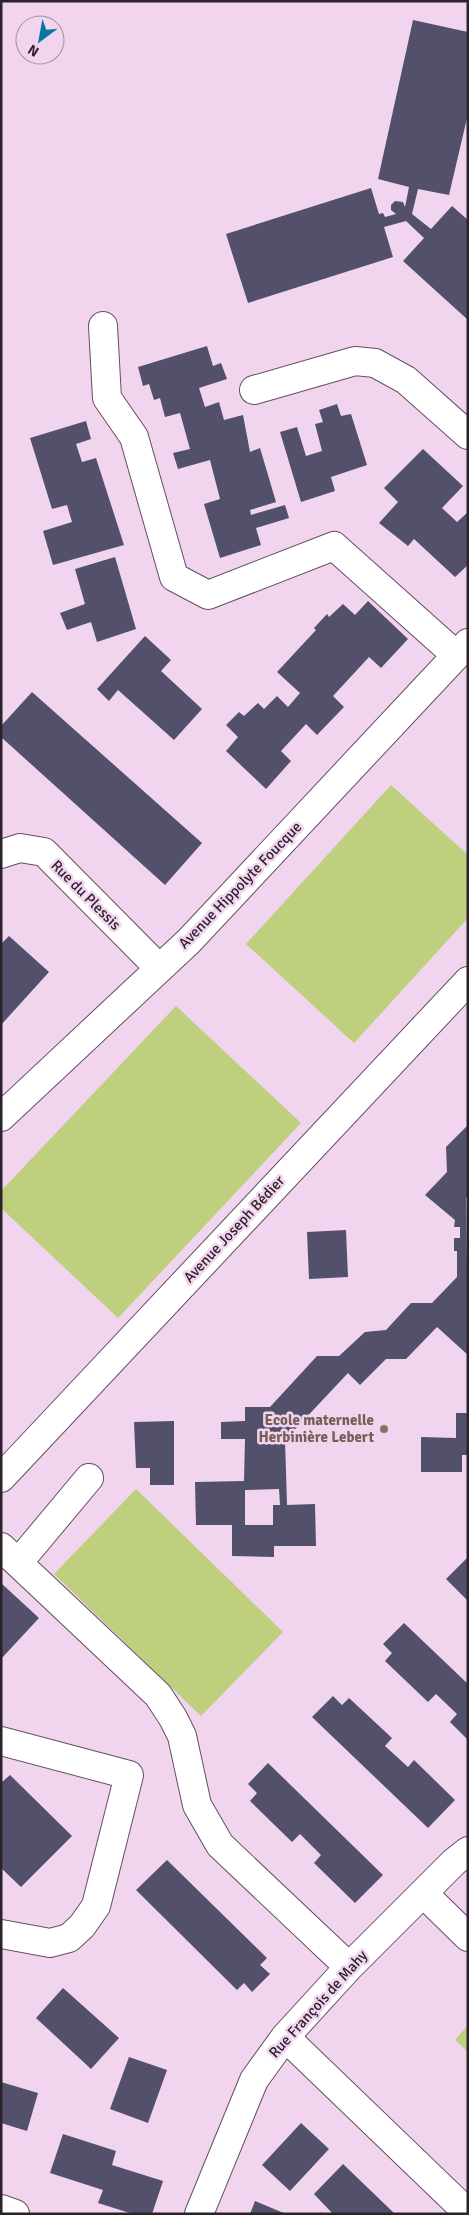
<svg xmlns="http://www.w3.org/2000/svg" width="469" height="2215" font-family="Signika,sans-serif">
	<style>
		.green { fill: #becf7d }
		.building { fill: #53506b; fill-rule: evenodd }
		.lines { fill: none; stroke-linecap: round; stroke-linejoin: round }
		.minor-casing { stroke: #654e63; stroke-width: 30 }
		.minor { stroke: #fff; stroke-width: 28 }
		.education-dot { fill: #8d6e63; stroke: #f1d5ee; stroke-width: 2 }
		.labels { text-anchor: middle; stroke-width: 5; stroke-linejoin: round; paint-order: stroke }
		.street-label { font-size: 15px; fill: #2c222c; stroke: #f1d5ee }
		.education-label { font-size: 15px; font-weight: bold; fill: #785e54; stroke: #f1d5ee; text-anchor: end }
	</style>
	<rect width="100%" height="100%" fill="#f1d5ee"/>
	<path class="green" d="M391,785L468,855V918L354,1043L246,944Z
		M176,1006L301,1123L118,1318L1,1208V1191Z
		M136,1489L283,1632L201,1716L54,1574Z
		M468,2025V2052L455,2040Z"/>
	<path class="building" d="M413,20L468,32V114L449,195L418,189L412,214L431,229L452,206L468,220V320L403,261L424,238L406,221L384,227L393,257L248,303L226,234L371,188L379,214L383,213L385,217L396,214L391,210V205L395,201L403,202L405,207L409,187L378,179Z
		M207,346L213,366L221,363L227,379L199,388L205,407L219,402L224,420L243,415L250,452L260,448L276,502L250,510L251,515L285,505L289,518L256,528L261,545L220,558L204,504L220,499L210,460L178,469L173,453L190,449L180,413L165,417L160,398L154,400L149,384L143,386L138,367Z
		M337,404L341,416L351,414L367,465L331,477L335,491L301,502L280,432L297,427L306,456L322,451L315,424L323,422L319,410Z
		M86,421L91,439L76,444L82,462L96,458L124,545L53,565L43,531L72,522L67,505L52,509L30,438Z
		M423,449L463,486L442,508L457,522L468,512V565L455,577L414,539L408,546L379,523L398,502L384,488Z
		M115,557L136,629L97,642L91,622L67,630L60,613L85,604L75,569Z
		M368,601L408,639L381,668L369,657L333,696L344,707L317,735L306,724L281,751L291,761L266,789L226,751L238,737L226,725L239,712L244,716L258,703L264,709L277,696L288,707L300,693L277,672L316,630L314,628L327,614L329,617L343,604L355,615Z
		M145,636L171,660L161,671L202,709L174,740L118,690L109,701L97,689Z
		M32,692L202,843L165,885L1,737V726Z
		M9,936L49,972L1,1025V944Z
		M468,1125V1196L466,1198L468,1355L437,1327L406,1359H386L360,1385L348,1373L285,1440L287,1505L315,1504L316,1546H274V1557L232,1556V1525H196L195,1482L244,1481L245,1439H221V1422L245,1421V1407H270L317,1356H339L365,1332L386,1330L411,1303H432L457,1277V1251H454V1238H460V1227H454L455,1220L425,1195L447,1172L446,1147ZM279,1489L280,1505H273V1525H245V1490Z
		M346,1230L348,1277L309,1279L307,1232Z
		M456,1413H468V1455H462V1472H421V1437L456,1438Z
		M174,1421V1485H150V1468H136L134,1422Z
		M468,1557V1601L446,1579Z
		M1,1583L39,1618L1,1659Z
		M404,1623L468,1684V1740L450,1722L457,1714L436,1694L428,1702L385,1661L392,1653L383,1644Z
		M333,1696L342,1705L349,1698L392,1738L385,1746L408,1767L414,1760L455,1800L428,1828L312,1717Z
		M268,1763L383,1875L355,1903L314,1863L321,1855L300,1834L292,1842L250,1801L257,1793L248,1784Z
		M10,1775L72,1836L21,1887L1,1868V1783Z
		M167,1860L267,1958L260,1965L270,1974L252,1992L244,1983L237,1990L136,1890Z
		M63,1988L119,2038L91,2069L36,2018Z
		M129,2057L167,2070L148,2123L110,2109Z
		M1,2082L38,2093L27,2131L1,2123Z
		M301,2123L329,2149L290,2191L262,2165Z
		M63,2134L116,2151L112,2165L163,2181L152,2214H133L98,2203L103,2190L50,2173Z
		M343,2164L395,2214H333L314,2194Z
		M255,2201L286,2214H250Z"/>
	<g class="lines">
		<defs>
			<path id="minor" d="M103,326L107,398L134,437L174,577L208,595L334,546L456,655
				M254,390L355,361L375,363L406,380L468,435
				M1,854L20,848L44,852L159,968
				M1,1117L189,941L468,643
				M1,1478L468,981
				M1,1547L158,1695L173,1718L182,1736L197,1805L220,1845L349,1967
				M18,1563L89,1478
				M1,1741L129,1775L96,1906L82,1926L69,1938L50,1943L1,1934
				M424,1894L468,1937
				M285,2037L468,2213
				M1,2209L15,2214
				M199,2214L254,2080L285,2037L349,1967L454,1862L468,1851"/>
		</defs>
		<use href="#minor" class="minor-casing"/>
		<use href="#minor" class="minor"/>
	</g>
	<circle class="education-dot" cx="384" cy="1429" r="5"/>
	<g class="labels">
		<g class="street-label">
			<text transform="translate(240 885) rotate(-46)" y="5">Avenue Hippolyte Foucque</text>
			<text transform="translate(86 895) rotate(45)" y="5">Rue du Plessis</text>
			<text transform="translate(234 1229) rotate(-47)" y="5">Avenue Joseph Bédier</text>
			<text transform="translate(318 2004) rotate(-48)" y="5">Rue François de Mahy</text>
		</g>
		<g class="education-label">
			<text x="374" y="1425">Ecole maternelle<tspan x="374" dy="17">Herbinière Lebert</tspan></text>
		</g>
	</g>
	<rect width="469" height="2215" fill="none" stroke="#2c222c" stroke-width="5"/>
	<g transform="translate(40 40) rotate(212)"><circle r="24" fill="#f1d5ee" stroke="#a28da0"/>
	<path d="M0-4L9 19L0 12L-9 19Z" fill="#0777a1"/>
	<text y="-8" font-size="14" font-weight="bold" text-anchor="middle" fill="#2c222c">N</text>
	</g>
</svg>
